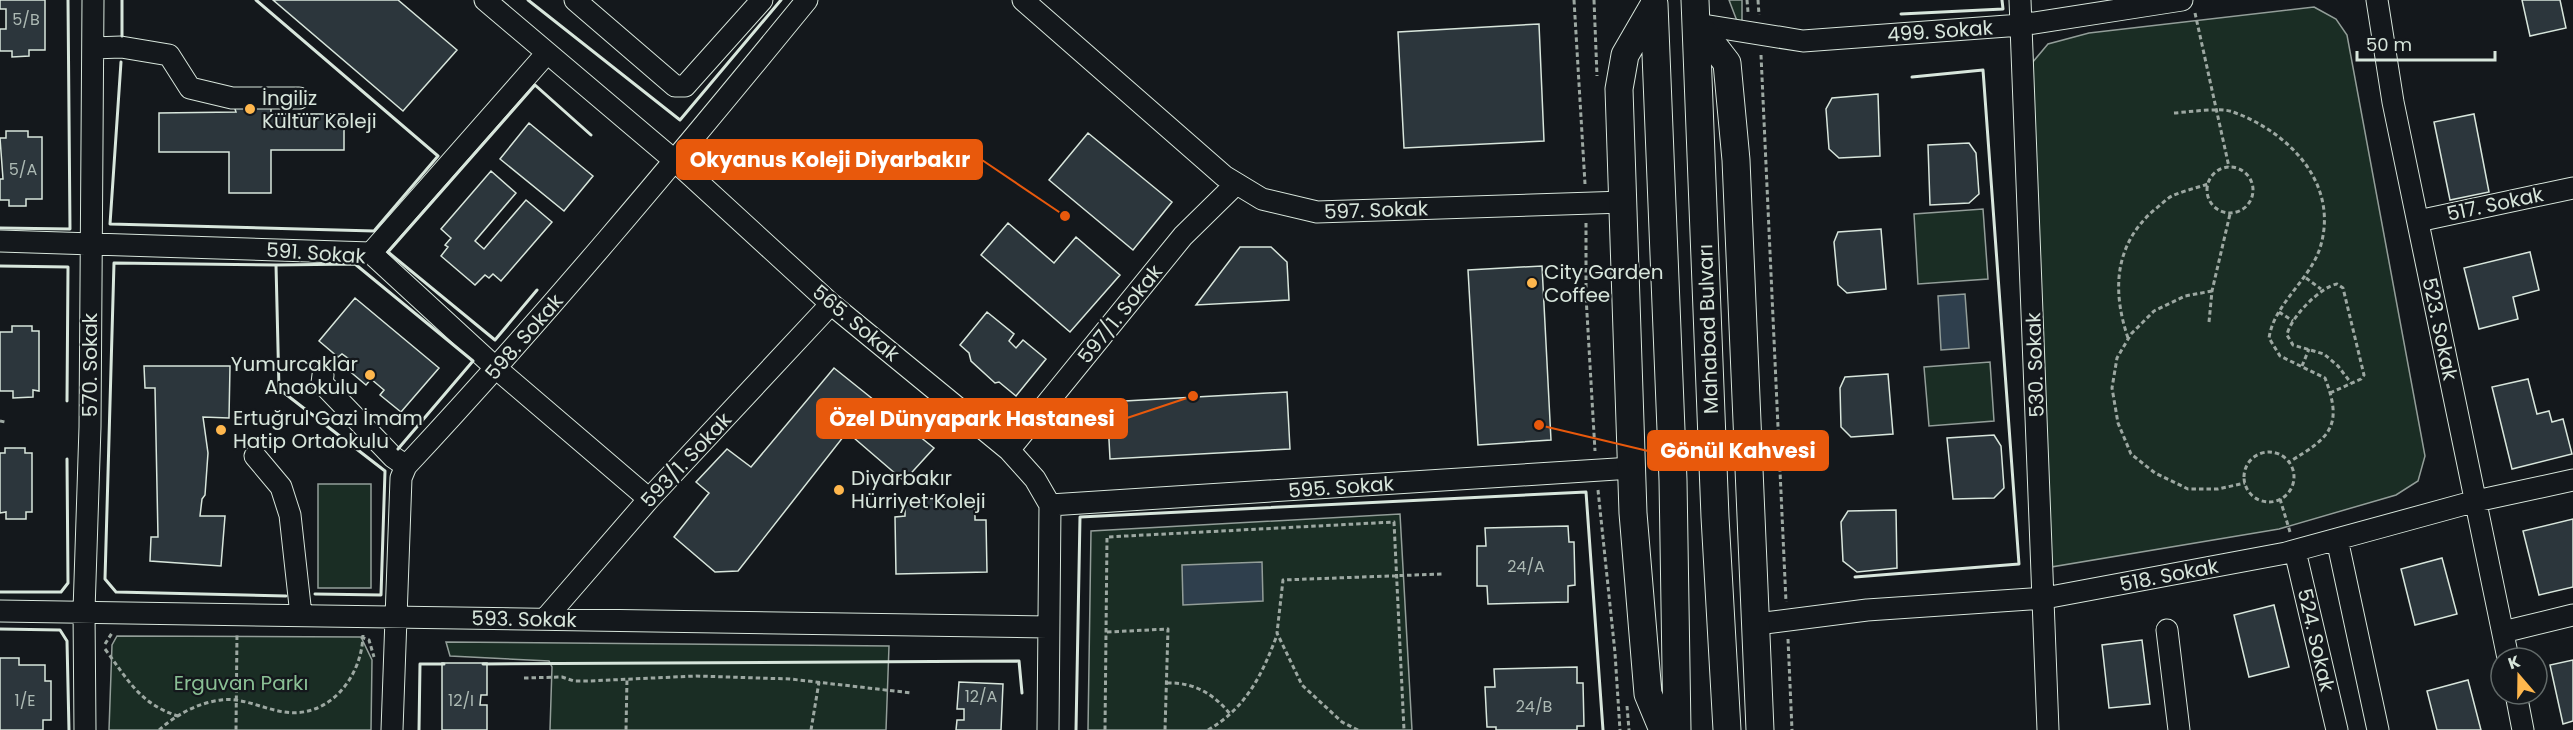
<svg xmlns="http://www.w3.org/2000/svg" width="2573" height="730" font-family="Poppins,sans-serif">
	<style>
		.green { fill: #1a2d24; stroke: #939e99; stroke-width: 1.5 }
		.water { fill: #2f3f4d; stroke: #939e99; stroke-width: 1.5 }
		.building { fill: #2c363c; stroke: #d8e6dc; stroke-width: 1.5 }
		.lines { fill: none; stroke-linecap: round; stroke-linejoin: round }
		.minor-casing { stroke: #d8e6dc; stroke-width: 23 }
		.major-casing { stroke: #d8e6dc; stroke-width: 29 }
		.path { stroke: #9da8a2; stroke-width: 3; stroke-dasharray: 4.5 3; stroke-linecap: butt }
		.minor { stroke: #14181c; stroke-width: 21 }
		.major { stroke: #14181c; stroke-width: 27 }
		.wall { stroke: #d8e6dc; stroke-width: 3 }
		.poi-dot { fill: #ffb74d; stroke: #14181c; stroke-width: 2 }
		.labels { text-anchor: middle; stroke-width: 4.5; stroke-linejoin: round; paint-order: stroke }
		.number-label { font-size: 16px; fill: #adbab4 }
		.street-label { font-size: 20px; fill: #d8e6dc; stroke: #14181c }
		.poi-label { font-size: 20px; fill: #d8e6dc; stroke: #14181c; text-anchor: start }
		.park-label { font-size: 20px; fill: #8ac095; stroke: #14181c }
		.leader { fill: none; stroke: #e8590c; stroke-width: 2 }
		.callout-dot { fill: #e8590c; stroke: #14181c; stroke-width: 2 }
		.callout { fill: #e8590c; stroke: #e8590c; stroke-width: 2 }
		.callout-label { font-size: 21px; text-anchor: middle; font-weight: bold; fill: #fff }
	</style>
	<rect width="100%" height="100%" fill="#14181c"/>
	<path class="green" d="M1729,0H1742V21H1737Z
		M2314,7L2336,19L2347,35L2425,456L2418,481L2396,495L2279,529L2051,567L2032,63L2048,44L2089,33Z
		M1983,209L1988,279L1918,284L1914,214Z
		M1990,362L1994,421L1929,426L1924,367Z
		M318,484H371V588H318Z
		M1400,514L1412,730H1088L1091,531Z
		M117,636L361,637L372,660L371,730H109L112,645Z
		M446,642L889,646L886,730H550L552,667L549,661L450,656Z"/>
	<path class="water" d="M1965,294L1969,348L1941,350L1938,296Z
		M1262,562L1263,601L1183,605L1182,565Z"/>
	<path class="building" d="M0,0H45V50H29V56L12,57V51H0V29H6V9H0Z
		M273,0H398L457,50L403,111Z
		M2522,0H2560L2566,28L2530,36Z
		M1539,24L1544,141L1404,148L1398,32Z
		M1878,94L1880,156L1839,158L1829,149L1826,109L1832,98Z
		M234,106H271V114H344V150H271V193H229V152H159V113L236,112Z
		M2474,114L2489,192L2450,200L2434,122Z
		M529,123L593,176L564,211L500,159Z
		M6,131H28V137H42V199H26V206H9V200H0V179H3L0,138H6Z
		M1088,133L1172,202L1133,250L1049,180Z
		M1969,143L1976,153L1979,194L1969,203L1930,205L1928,145Z
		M491,171L516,193L475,241L484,249L526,200L552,222L501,281L493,274L489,278L485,275L475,285L441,256L448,247L445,245L451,238L441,229Z
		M1008,223L1054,263L1076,237L1120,275L1070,332L981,255Z
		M1881,229L1886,289L1847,293L1838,285L1834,242L1838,232Z
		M1240,247H1271L1287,262L1289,300L1196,305Z
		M2530,252L2539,290L2513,297L2518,319L2479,329L2464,268Z
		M1542,266L1551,440L1478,445L1468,270Z
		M355,298L439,368L401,412L380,395L384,390L371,379L366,385L347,369L353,362L342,354L338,357L319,341Z
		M987,312L1014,334L1009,341L1016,348L1023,340L1046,359L1016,396L999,382L995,383L971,361L969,353L960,345Z
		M12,326H32V331H39V391L33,390V397L13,398V391H0V332H12Z
		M144,366H230L229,418L203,417L208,453L205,495L202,499L200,516H225L221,566L150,561L151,537H158L155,388H145Z
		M834,368L934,448L904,481L847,432L738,571L715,572L674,537L709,493L696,482L727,449L751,467Z
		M1888,374L1893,434L1851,437L1841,427L1840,388L1845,377Z
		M2528,379L2537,414L2549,411L2552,422L2563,419L2572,454L2512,469L2492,387Z
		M1287,392L1290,449L1110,459L1107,402Z
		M1994,435L2001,446L2004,488L1994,498L1953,499L1947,438Z
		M5,448H25V453H32V512H26V519H6V512L0,513V453H5Z
		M975,498V520H986L987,572L896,574L895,517L905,516V499Z
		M1896,510L1897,568L1857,572L1843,561L1841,522L1848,511Z
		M2573,519V587L2539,595L2523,531Z
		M1568,526L1569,542H1574L1575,585L1568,586V602L1488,604L1487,586H1477V546H1486L1485,528Z
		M2442,558L2457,614L2415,625L2401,569Z
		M2274,605L2289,667L2249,677L2234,615Z
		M2142,640L2150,704L2109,708L2102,645Z
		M0,658H19V665H45V681H51V720H43V730H0Z
		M2573,660V721L2563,724L2550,665Z
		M442,663H487V695H481L480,705H487V730H442Z
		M1577,667V683H1583L1584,726H1577V730H1496V727H1487L1485,687H1495L1494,669Z
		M2468,680L2481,730H2437L2427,691Z
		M959,682L1003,684L1001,730H956L957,720H964V709H957Z"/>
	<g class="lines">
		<defs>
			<path id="minor" d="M485,0L675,161L831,304L1009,450L1035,479L1050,505L1048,730
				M575,0L675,86H685L762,0
				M1023,0L1224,176L1262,199L1317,212L1624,202
				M2020,0L2048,730
				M2377,0L2393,102L2508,658
				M1697,24L1803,41L2021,25L2182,0
				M93,48L121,47L169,55L190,88L232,98H299
				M2418,221L2573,188
				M0,241L371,253L497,369L649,499
				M371,253L547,53
				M323,375L322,383L393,457L406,466
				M1009,450L1183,236L1236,184
				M255,456L281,487L290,515L301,615
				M1050,505L1632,468
				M2337,539L2378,730
				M2295,551L2337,730
				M0,611L1047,627
				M545,619L649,499L831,304
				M1757,624L1867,610L2045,598L2286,553L2476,501L2573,480
				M2167,630L2179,730
				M2503,632L2573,615
				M2516,694L2523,730
				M85,730L84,611L90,427L93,0
				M392,730L401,478L406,466C546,316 677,159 807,0"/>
			<path id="major" d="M1695,0L1715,517L1727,730
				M1654,4L1673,480L1677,730
				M1654,5L1625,55L1619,89L1633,513L1648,694L1663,730
				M1697,24L1727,63L1736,160L1760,730"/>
		</defs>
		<use href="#minor" class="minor-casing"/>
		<use href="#major" class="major-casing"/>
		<path class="path" d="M1574,0L1585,184
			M1594,0L1597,76
			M1747,0L1748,12
			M1758,0L1759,15
			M2195,13L2229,167
			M1761,55L1786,602
			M2174,113C2189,112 2221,107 2233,112C2289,132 2340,184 2320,248C2309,281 2274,304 2269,338L2280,356L2325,378C2344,427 2329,438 2289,462
			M2207 190a23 23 0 1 1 46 0a23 23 0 1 1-46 0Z
			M1586,223V296L1595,451
			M2306,278L2321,289
			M2212,291L2185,296L2154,311L2131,334L2117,358L2112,388L2118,423L2131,454L2155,473L2188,489H2218L2245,483
			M2279,312L2293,321
			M2209,322L2212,291L2230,214
			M2128,338C2112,291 2114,245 2154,210C2160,206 2166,199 2172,196C2183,191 2196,188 2208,184
			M2302,366L2309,349
			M2330,393L2361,379L2364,375L2343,288L2337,284C2320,287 2290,318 2287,335L2293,345L2324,354L2338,366L2351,383
			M0,421L5,422
			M2244 477a25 25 0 1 1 50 0a25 25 0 1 1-50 0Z
			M1598,490L1615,653L1620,730
			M2280,499L2290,532
			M1107,632L1168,629L1165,730
			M361,637L369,640L374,657
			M1788,639L1792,730
			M105,644L112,633
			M105,649C128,680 140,704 178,716
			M524,678L562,677L574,681H589L696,676L790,679L912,693
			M1167,683C1194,682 1214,694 1231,715
			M1627,706L1629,730
			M159,730C176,715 197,703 221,700C242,697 263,709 284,712C329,719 362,677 363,635
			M236,730L237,633
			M626,730L627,679
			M811,730L819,682
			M1105,730L1107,537L1394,522L1404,730
			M1208,730C1246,708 1262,675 1277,635
			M1358,730L1342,722L1302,685L1277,633L1283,580L1442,574"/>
		<use href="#minor" class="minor"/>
		<use href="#major" class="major"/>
		<path class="wall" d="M528,0L680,120L781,0
			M1901,14L2003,9L2002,0
			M122,36V0
			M121,62L110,224L374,231L438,156L256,0
			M0,228L70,229L68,0
			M276,265L355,264L473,361L398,449
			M0,266L68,267L67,401
			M537,290L495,340L388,252L535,85L591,135
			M1855,577L2019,564L1983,70L1912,77
			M0,592H61L68,583L67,459
			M286,596L116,592L105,579L114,263L276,265L279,389L385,471L381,595L315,594
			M0,629L60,630L67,641L69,730
			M483,664L1019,661L1022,693
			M419,730L420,664H444
			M1076,730L1080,517L1586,492L1603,730"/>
	</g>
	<g class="poi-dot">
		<circle cx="250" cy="109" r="6"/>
		<circle cx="1532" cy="283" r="6"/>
		<circle cx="370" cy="375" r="6"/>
		<circle cx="221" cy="430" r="6"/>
		<circle cx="839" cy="490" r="6"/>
	</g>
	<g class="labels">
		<g class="number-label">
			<text x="26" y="25">5/B</text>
			<text x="23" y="175">5/A</text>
			<text x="1526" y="572">24/A</text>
			<text x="981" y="702">12/A</text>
			<text x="25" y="706">1/E</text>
			<text x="461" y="706">12/I</text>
			<text x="1534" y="712">24/B</text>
		</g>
		<g class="street-label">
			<text transform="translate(1940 31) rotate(-4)" y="7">499. Sokak</text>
			<text transform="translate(2495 204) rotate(-12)" y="7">517. Sokak</text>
			<text transform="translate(1376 210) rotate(-2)" y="7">597. Sokak</text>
			<text transform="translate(316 253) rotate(4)" y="7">591. Sokak</text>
			<text transform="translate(1120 314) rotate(-51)" y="7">597/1. Sokak</text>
			<text transform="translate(856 323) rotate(40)" y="7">565. Sokak</text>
			<text transform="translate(1708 329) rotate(-92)" y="7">Mahabad Bulvarı</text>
			<text transform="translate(2440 329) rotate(78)" y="7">523. Sokak</text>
			<text transform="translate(524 337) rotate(-49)" y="7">598. Sokak</text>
			<text transform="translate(90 365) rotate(-90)" y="7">570. Sokak</text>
			<text transform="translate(2035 365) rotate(-92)" y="7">530. Sokak</text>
			<text transform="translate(686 460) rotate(-47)" y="7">593/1. Sokak</text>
			<text transform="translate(1341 487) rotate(-4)" y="7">595. Sokak</text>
			<text transform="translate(2169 575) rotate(-11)" y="7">518. Sokak</text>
			<text transform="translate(524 619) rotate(1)" y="7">593. Sokak</text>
			<text transform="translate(2316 640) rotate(77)" y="7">524. Sokak</text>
		</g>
		<g class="poi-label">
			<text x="262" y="105">İngiliz<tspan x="262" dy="23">Kültür Koleji</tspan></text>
			<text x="1544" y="279">City Garden<tspan x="1544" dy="23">Coffee</tspan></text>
			<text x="358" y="371" text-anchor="end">Yumurcaklar<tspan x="358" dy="23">Anaokulu</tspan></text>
			<text x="233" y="425">Ertuğrul Gazi İmam<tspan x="233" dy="23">Hatip Ortaokulu</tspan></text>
			<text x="851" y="485">Diyarbakır<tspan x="851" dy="23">Hürriyet Koleji</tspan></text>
		</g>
		<g class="park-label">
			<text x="241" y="690">Erguvan Parkı</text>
		</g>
	</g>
	<path class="leader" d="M1065 216L982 160M1193 396L1127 418M1539 425L1648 451"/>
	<g class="callout-dot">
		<circle cx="1065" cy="216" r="6"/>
		<circle cx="1193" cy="396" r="6"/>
		<circle cx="1539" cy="425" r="6"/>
	</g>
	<g class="callout">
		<rect x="677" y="140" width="305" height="39" rx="6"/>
		<rect x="817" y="399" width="310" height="39" rx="6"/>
		<rect x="1648" y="431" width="180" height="39" rx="6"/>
	</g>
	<g class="callout-label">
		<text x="830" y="167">Okyanus Koleji Diyarbakır</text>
		<text x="972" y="426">Özel Dünyapark Hastanesi</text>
		<text x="1738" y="458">Gönül Kahvesi</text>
	</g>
	<g transform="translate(2519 676) rotate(340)"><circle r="28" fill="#14181c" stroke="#626a69" stroke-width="1.5"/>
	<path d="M0-4.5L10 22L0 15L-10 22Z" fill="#ffb74d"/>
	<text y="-9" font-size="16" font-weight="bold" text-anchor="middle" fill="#d8e6dc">K</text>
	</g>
	<path d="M2357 51v9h138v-9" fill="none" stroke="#d8e6dc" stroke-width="3"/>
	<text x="2366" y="51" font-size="18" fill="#d8e6dc" stroke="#14181c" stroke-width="4.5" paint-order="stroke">50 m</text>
</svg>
